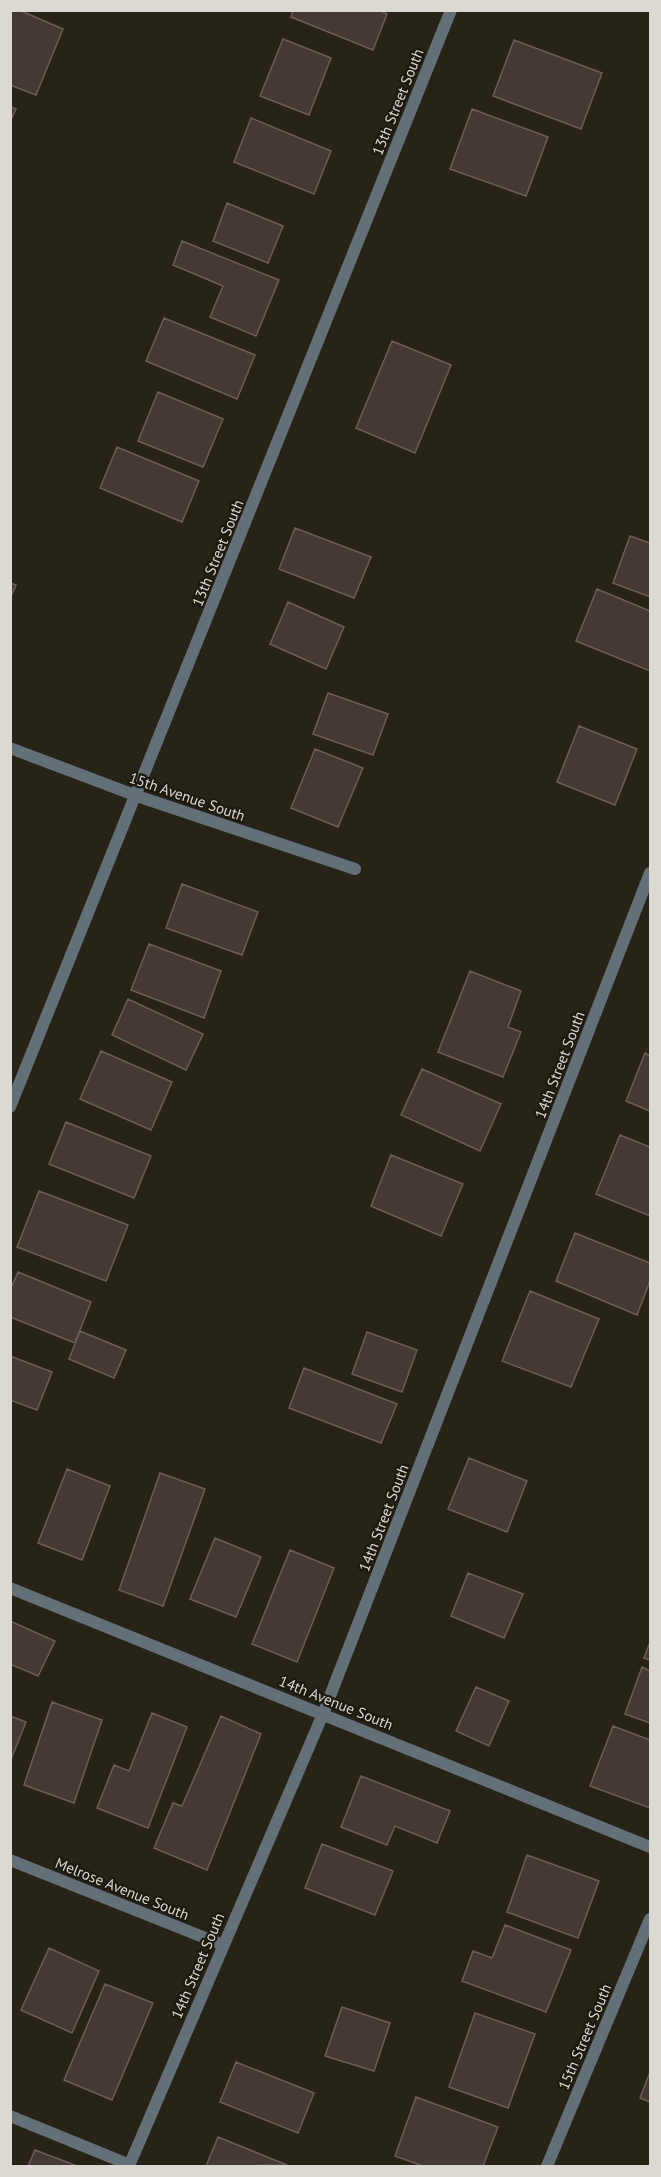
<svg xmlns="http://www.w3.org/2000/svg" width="661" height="2177" font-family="'PT Sans',sans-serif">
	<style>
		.building { fill: #463933; stroke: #6c5e57; stroke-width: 1.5 }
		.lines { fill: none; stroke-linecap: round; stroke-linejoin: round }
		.service { stroke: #647078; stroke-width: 12 }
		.minor { stroke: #647078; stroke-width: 12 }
		.labels { text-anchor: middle; stroke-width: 4.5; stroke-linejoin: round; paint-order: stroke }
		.street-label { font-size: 15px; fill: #dcd9d2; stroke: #1d190e }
	</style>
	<rect width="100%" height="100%" fill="#272317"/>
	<path class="building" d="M10,10H19L63,29L36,95L10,85Z
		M293,10H378L387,14L373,50L291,17Z
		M283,39L331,58L309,115L260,96Z
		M514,40L602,73L581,129L493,96Z
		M10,107L16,109L10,122Z
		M472,109L548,137L526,196L450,169Z
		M251,118L331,151L314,194L234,162Z
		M227,203L283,226L268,263L213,241Z
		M182,241L279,280L256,336L210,317L223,286L173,265Z
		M164,318L255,355L237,399L146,361Z
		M392,341L451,365L415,453L356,428Z
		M158,392L223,419L203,467L138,441Z
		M117,447L199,481L182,522L100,488Z
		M295,528L371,557L354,598L279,569Z
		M630,536L650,543V597L613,583Z
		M10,583L16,585L10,599Z
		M597,589L650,611V671L576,641Z
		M288,602L344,627L326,669L270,644Z
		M328,693L388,714L373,755L313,734Z
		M579,726L637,749L615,805L557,782Z
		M315,749L363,768L338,827L291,808Z
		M182,884L258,912L242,955L166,928Z
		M149,944L221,971L204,1018L131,990Z
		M470,971L521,991L508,1027L521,1032L503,1077L438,1052Z
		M128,999L203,1034L186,1070L112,1035Z
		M101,1051L172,1082L151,1130L80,1099Z
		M645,1053L650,1056V1111L626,1101Z
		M422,1069L501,1104L480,1151L401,1115Z
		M66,1122L151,1156L134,1198L49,1164Z
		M620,1135L650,1147V1216L596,1194Z
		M391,1155L463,1184L441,1236L371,1206Z
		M39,1191L128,1225L106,1281L17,1247Z
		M575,1233L650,1263V1281L637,1315L556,1281Z
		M18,1272L91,1302L75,1343L10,1317V1290Z
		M530,1291L599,1319L571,1387L502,1361Z
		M80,1331L126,1350L114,1378L69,1359Z
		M367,1332L417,1350L402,1392L352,1374Z
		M10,1356L52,1372L37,1410L10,1400Z
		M304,1368L397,1404L381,1443L289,1408Z
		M469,1458L527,1481L507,1532L448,1509Z
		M67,1469L110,1486L82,1560L38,1543Z
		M160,1473L205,1489L163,1606L119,1590Z
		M215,1538L261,1557L236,1617L190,1599Z
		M290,1550L334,1568L297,1662L252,1644Z
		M468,1573L523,1594L504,1638L451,1616Z
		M10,1621L55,1641L38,1676L10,1664Z
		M650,1642V1660L644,1658Z
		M642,1667L650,1671V1723L625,1714Z
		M476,1687L509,1701L489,1746L456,1731Z
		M52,1702L102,1720L74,1803L24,1785Z
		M152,1713L187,1727L148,1828L97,1808L114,1765L129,1771Z
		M10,1716L26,1722L10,1762Z
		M221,1716L261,1734L207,1870L154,1848L173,1803L182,1806Z
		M613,1726L650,1740V1808L590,1786Z
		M361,1776L450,1811L437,1843L395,1826L387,1845L341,1827Z
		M322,1844L393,1871L375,1915L305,1888Z
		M527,1855L599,1881L578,1938L507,1912Z
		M505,1925L571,1950L546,2012L462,1981L473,1951L492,1958Z
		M49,1948L99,1971L72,2033L21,2010Z
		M105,1984L153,2003L112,2100L64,2080Z
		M342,2007L390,2023L374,2071L325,2056Z
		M475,2013L535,2034L508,2108L449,2087Z
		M236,2062L314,2093L298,2133L220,2102Z
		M650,2072V2102L640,2098Z
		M416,2097L498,2127L483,2166H423L395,2156Z
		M218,2137L287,2165L206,2166Z
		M35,2150L77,2166H28Z"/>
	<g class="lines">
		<path class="service" d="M10,2116L130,2165"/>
		<path class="minor" d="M10,748L137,796L355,869
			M10,1107L451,10
			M10,1588L650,1847
			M10,1860L223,1945
			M129,2166L323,1714L650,873
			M547,2166L650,1919"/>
	</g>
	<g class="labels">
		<g class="street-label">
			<text transform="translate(398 102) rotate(-68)" y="5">13th Street South</text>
			<text transform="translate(218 553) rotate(-68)" y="5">13th Street South</text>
			<text transform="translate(187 797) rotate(19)" y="5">15th Avenue South</text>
			<text transform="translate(560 1065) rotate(-69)" y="5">14th Street South</text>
			<text transform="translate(384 1518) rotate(-69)" y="5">14th Street South</text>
			<text transform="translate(336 1703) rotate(22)" y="5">14th Avenue South</text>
			<text transform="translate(122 1889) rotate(22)" y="5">Melrose Avenue South</text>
			<text transform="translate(198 1966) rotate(-67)" y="5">14th Street South</text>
			<text transform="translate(585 2037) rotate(-67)" y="5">15th Street South</text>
		</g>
	</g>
	<rect width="661" height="2177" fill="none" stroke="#dcd9d2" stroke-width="24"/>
</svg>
